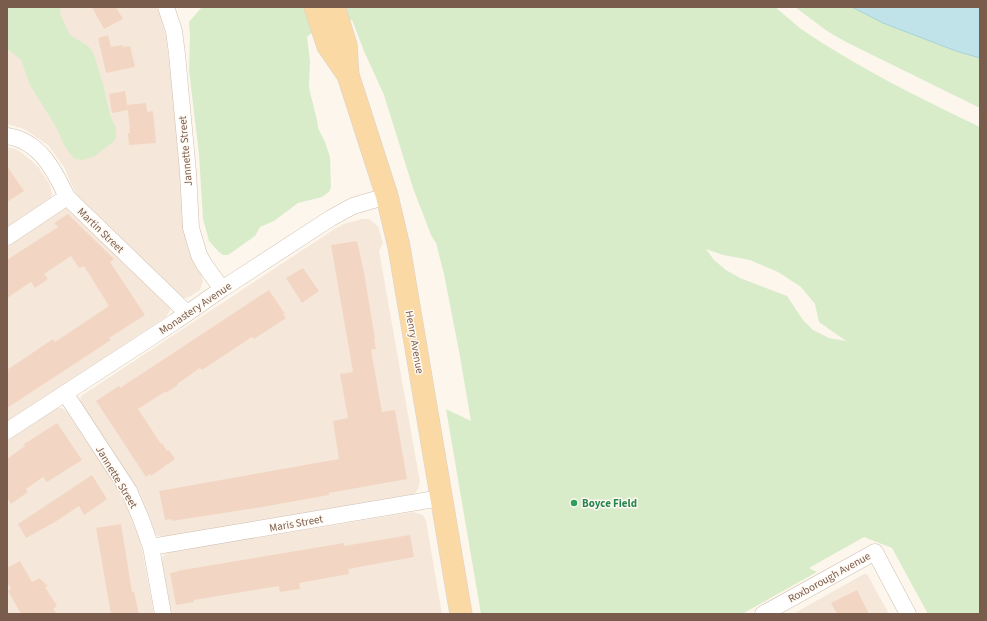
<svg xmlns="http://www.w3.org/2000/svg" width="987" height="621" font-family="'Source Sans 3',sans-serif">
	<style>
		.residential { fill: #f5e8da }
		.green { fill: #d8ecc9; fill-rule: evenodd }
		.water { fill: #bfe3e8; stroke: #a5d3da }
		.building { fill: #f3d5c3 }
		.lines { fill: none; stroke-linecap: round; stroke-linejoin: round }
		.street-casing { stroke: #d1beb0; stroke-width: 17 }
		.primary-casing { stroke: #dad1cd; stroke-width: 23 }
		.street { stroke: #fff; stroke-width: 16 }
		.primary { stroke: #fbd9a5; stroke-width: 22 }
		.leisure-dot { fill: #2e9e5b; stroke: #fffaf3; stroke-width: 1.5 }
		.labels { text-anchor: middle; stroke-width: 3; stroke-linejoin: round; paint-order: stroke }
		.street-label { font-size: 11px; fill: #7a5c4d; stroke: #fffaf3 }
		.leisure-label { font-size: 11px; font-weight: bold; fill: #27864d; stroke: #fffaf3; text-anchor: start }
	</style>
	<rect width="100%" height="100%" fill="#fdf6ec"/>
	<path class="residential" d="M52,7H156L160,15L166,37L180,148L200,272L203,281L200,290L189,297L186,298H180L77,197L64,167L48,145L24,129L7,124V15Z
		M7,147L18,150L32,161L39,168L50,185L52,194L51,198L7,230Z
		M67,207L170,307V310L166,317L7,421V245L62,209Z
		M362,219H369L378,226L383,243L379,251L420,482L418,489L414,494L411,495L164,537L158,536L155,534L148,514L138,492L80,402L81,396L336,228L344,224Z
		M57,408H62L66,411L115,485L128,508L138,534L142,549L154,614H7V441Z
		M413,512L423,515L426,521L442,614H171L162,562L163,556L167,553Z
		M864,574H867L889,614H793Z"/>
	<path class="green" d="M7,7H60L61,16L70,35L88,46L93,52L103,84L110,115L116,128V138L114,141L95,156L83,160L75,159L71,155L64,145L56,127L30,85L21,60L7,49Z
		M202,7H775C784,14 792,22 801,29C857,67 919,98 980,127V614H928L892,548L864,537L809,568L817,572L742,614H481L446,409L471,421L459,351L444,274L436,243L431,235L413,188L384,95L364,51L352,20C339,21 317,28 307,37L310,61L309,88L317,120L318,128L325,142L330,157L331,187L329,192L322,197L298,203L274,221L260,227L255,236L228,255H223L219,252L209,241L203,219L199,154L189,70L190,37L189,22ZM706,249L723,255L750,260L778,272L801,287L815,304L819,322L846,341L829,338L813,330L803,320L787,296L740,278L726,270L714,260Z
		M795,7H852L883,23L956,51L980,58V108L846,42L827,31Z"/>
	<path class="water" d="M852,7H980V58L956,51L883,23Z"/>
	<path class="building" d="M92,7H116L123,19L104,29Z
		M108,35L111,47L123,45V47L130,46L135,67L106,73L98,38Z
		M125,91L128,110L127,105L146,103L147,112L153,111L156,143L129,145L128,133H130L128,110L112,113L109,94Z
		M7,166L24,191L7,202Z
		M68,214L114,259L110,262L145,315L109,338L111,340L7,408V373L9,372L7,370L53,339L55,342L109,306L84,266L79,268L71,256L44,274L48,279L35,288L31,282L7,298V260L58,227L54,223Z
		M357,241L364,272L375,339H374L376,349L371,350L382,412L395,410L407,479L329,493V495L262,507L172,521V519L165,520L159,491L339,459L333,421L348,418L340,374L353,372L331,245Z
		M303,268L319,291L302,303L286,278Z
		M269,290L285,314H283L286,318L254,339L252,337L202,370L200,368L177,384L178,385L166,393V391L138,409L161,444L162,443L167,451L169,450L175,459L151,476L149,474L146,477L96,401L119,386L120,388Z
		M57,423L82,460L47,482L43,477L26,489L28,492L11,504L7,498V459L25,446L24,444Z
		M92,475L107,499L103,502L84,515L79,506L55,522L26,538L18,524Z
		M121,524L132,592H134L139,614H111L96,528Z
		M410,535L414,557L348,569L349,574L299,583L300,589L280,592L279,586L194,600V602L176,605L170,573L177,572V571L344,543V546Z
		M20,561L32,582L39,578L48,586L45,587L57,606L53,609L57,614H21L8,591L11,589L7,582V568Z
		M857,590L869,614H837L831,603Z"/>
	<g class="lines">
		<defs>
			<path id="street" d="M166,7L174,31L177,54L188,172L191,228L199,255L204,264L222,289
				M7,136C40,141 54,170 67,197L187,313
				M7,237L67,197
				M65,393L129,491L141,519L151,547L163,614
				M7,431L176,321L222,289L331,218L353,206L387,196
				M151,547L441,498
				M763,614L875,552L908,614"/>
			<path id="primary" d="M315,7L328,46L348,75L387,196L399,247L461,614
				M334,7L346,45L348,75"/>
		</defs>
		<use href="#street" class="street-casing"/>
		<use href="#primary" class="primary-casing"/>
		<use href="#street" class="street"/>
		<use href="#primary" class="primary"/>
	</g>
	<circle class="leisure-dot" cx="574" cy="503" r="4"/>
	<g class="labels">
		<g class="street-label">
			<text transform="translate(185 151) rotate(-95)" y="4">Jannette Street</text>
			<text transform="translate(101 230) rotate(44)" y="4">Martin Street</text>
			<text transform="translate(195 308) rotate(-34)" y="4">Monastery Avenue</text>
			<text transform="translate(415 342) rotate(80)" y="4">Henry Avenue</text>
			<text transform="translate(117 477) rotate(59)" y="4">Jannette Street</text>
			<text transform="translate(296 523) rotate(-10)" y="4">Maris Street</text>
			<text transform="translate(829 577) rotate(-29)" y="4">Roxborough Avenue</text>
		</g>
		<g class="leisure-label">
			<text x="582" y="507">Boyce Field</text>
		</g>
	</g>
	<rect width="987" height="621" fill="none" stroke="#7a5c4d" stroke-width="16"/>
</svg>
